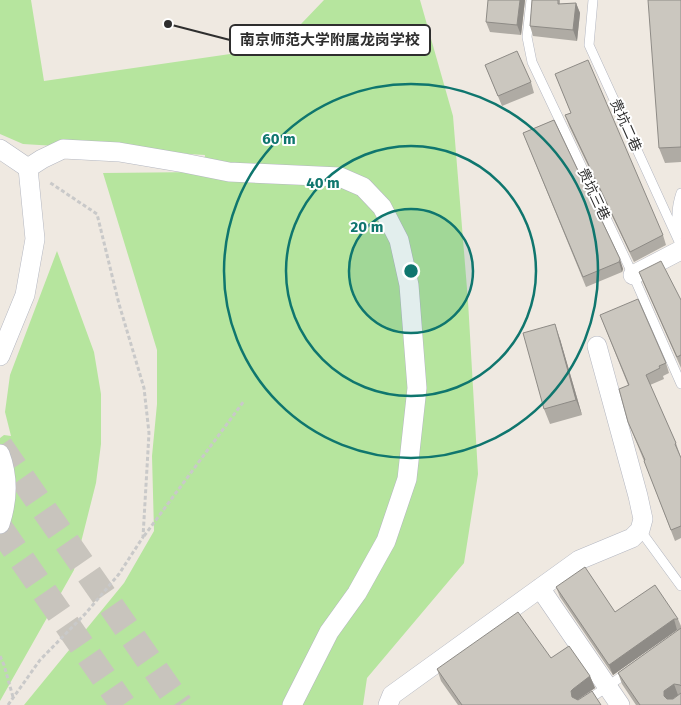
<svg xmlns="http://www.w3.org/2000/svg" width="681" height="705" font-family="'Fira Sans','Noto Sans SC',sans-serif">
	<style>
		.green { fill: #b6e59e }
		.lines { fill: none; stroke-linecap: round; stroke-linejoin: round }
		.secondary-tunnel { stroke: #c8c4bd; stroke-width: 26; stroke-dasharray: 26 13; stroke-linecap: butt }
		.lane-casing { stroke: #b4b7c1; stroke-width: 10 }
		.street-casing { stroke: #b4b7c1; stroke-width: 20 }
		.path { stroke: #c9c9c9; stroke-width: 3; stroke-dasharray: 4 2.5; stroke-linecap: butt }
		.lane { stroke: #fff; stroke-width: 9 }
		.street { stroke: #fff; stroke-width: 19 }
		.wall { fill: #afaba4 }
		.shaded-wall { fill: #8e8b86 }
		.building { fill: #cbc7bf; stroke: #8e8b86 }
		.ring { fill: none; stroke: #0f766e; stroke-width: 2.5 }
		.labels { text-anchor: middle; stroke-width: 4; stroke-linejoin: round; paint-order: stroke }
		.street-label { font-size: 14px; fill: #2e2e2e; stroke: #fff }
		.centre { fill: #0f766e; stroke: #fff; stroke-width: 2.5 }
		.ring-label { font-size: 15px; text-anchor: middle; font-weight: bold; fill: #0f766e; stroke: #fff; stroke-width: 4; stroke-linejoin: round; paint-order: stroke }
		.leader { fill: none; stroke: #2e2e2e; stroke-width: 2 }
		.callout-dot { fill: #2e2e2e; stroke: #fff; stroke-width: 2 }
		.callout { fill: #fff; stroke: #2e2e2e; stroke-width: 2 }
		.callout-label { font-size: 15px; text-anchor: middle; font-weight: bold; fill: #2e2e2e }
	</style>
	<rect width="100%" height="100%" fill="#efe9e1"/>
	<path class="green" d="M0,0H31L44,81L279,47L324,0H420L453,116L468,301L478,474L464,563L367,678L363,705H24L124,583L154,531L152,456L157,404V350L103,173L202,172L205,155L23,144L0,134Z
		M57,251L94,352L101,394V444L96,483L74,570L0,701V438L4,435L11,436L5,412L10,375Z"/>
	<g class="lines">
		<path class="secondary-tunnel" d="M0,446L180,705
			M0,528L123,705"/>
		<defs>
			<path id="lane" d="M531,0L527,37L532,62L633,275L681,384
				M593,0L589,45L681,246
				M679,234C676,219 676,208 681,193
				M640,530L681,586
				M581,705L628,672"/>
			<path id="street" d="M0,149L28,168L35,239L25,295L0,356
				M28,168L42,159L63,149L119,152L184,163L229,172L340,177L363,187L382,207L399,240L409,285L417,388L407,479L386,541L357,593L329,632L292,705
				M633,275L681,250
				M0,454C9,478 8,500 0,524
				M540,588L620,705
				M388,705L392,695L579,560L632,538L640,530L643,519L638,496L597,346"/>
		</defs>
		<use href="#lane" class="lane-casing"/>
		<use href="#street" class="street-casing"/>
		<path class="path" d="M144,536L244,401
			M0,656L4,665L13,697
			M8,705L40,660L86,613L119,574L143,537L149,433L144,388L119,304L97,214L49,182"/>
		<use href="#lane" class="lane"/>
		<use href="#street" class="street"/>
	</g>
	<path class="wall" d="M525,0L521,35L490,32L486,22Z
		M532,0H560V4L576,3L580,13L577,41L533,36L530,26Z
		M681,0V162L665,163L659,148Z
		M485,65L531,82L534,93L502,106Z
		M555,74L663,235L666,245L634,262L569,126L565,115L571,113Z
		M554,120L623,269L622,272L586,287L523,133Z
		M639,272L681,300V368L643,282Z
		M600,315L666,363L669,373L663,376L664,379L650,385L676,443L681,458V538L675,541L648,471L644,461L628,422V385Z
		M560,339L582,415L550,424L544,409Z
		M556,587L615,612L678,619L681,626V705H636L622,684L618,673L679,630H677L613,675L560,597Z
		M551,658L590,676L595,688L578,700L601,705H458L441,681L437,669Z"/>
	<path class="shaded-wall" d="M520,0H525L521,35L517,25Z
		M576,3L580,13L577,41L573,30Z
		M620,259L623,269L622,272L619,262Z
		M555,324L560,339L582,415L576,400Z
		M674,619L677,630L613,675L609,665Z
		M590,676L595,688L577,700L572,697L571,691L573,689Z
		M674,684L678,695L668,702L664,696V691Z"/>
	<path class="building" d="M488,0H520L517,25L486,22Z
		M532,0H558V4L576,3L573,30L530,26Z
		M648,0H681V147L659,148Z
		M517,51L531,82L498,96L485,65Z
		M588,60L663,235L630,252L565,115L571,113L555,74Z
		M554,120L620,259L619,262L583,277L523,133Z
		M661,261L681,300V355L677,357L639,272Z
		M638,299L666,363L659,366L660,368L646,375L676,443L675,444L681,458V526L671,530L644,461L645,460L628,422L619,389L629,385L600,315Z
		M555,324L576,400L544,409L523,333Z
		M585,567L615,612L655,585L678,619H674L609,665L556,587Z
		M518,612L551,658L569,646L590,676L573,689L571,691L572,697L578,700L592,691L601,705H462L437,669Z
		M681,628V686L680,685L674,684L664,691V696L667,699H673L681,693V705H640L618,673Z"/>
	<circle cx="411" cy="271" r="62" fill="#0f766e" fill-opacity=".12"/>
	<g class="ring">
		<circle cx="411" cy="271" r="62"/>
		<circle cx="411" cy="271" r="125"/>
		<circle cx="411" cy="271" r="187"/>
	</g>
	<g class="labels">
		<g class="street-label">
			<text transform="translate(626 125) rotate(66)" y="5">贵坑二巷</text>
			<text transform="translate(594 194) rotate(65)" y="5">贵坑三巷</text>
		</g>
	</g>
	<circle cx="411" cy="271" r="8" class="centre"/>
	<g class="ring-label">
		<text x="279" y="144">60 m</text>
		<text x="323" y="188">40 m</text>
		<text x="367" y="232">20 m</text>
	</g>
	<path class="leader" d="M168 24L230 40"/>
	<circle class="callout-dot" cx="168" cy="24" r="5"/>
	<rect class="callout" x="230" y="25" width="200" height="30" rx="5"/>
	<g class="callout-label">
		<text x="330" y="45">南京师范大学附属龙岗学校</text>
	</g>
</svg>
